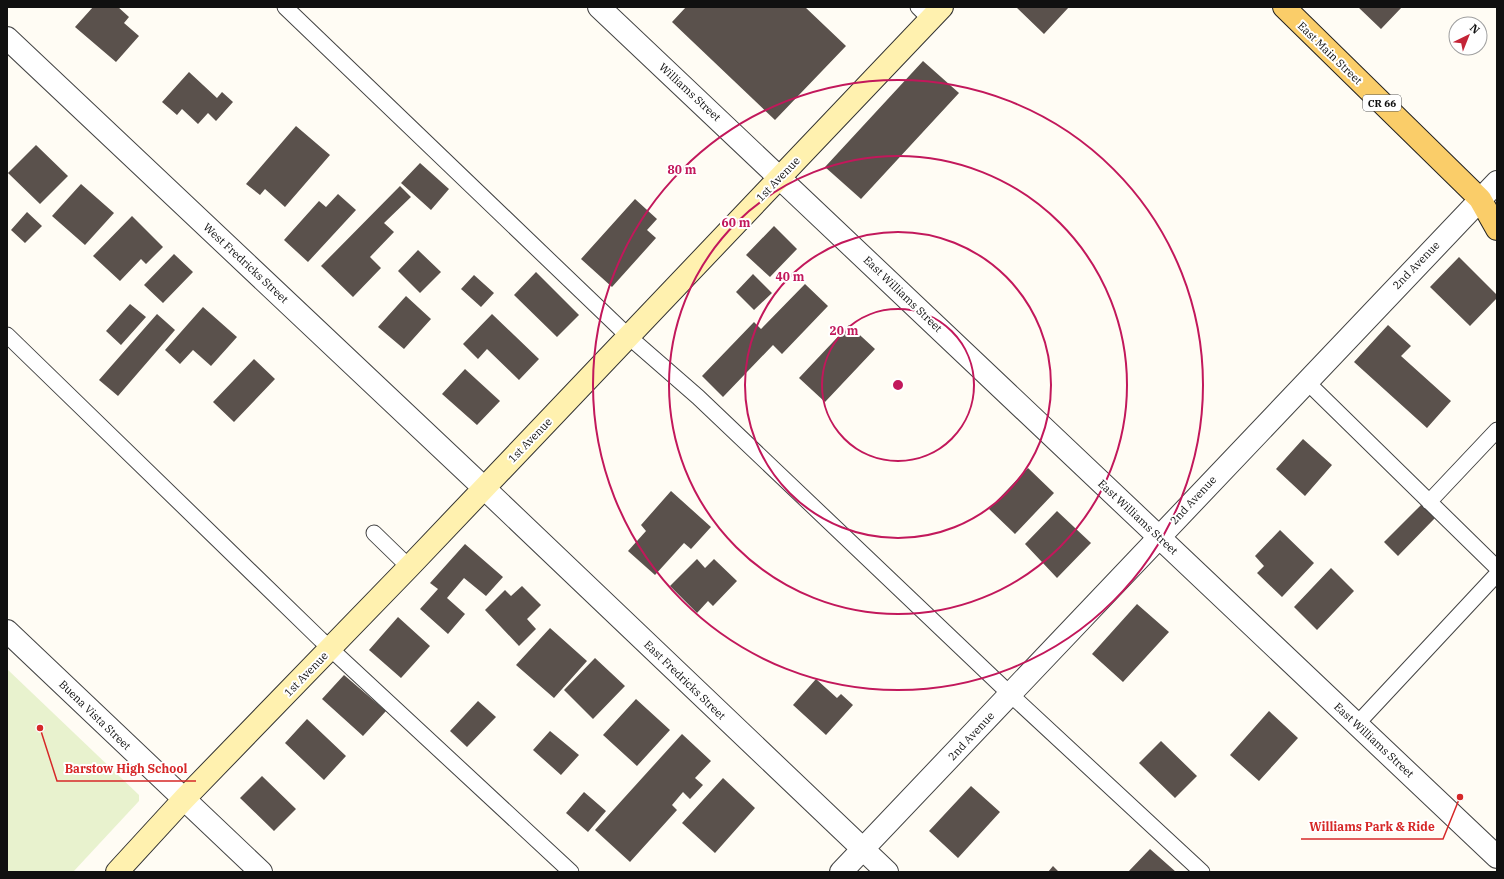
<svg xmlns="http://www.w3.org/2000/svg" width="1504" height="879" font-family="'IBM Plex Serif',serif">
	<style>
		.pitch { fill: #e8f2ce }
		.building { fill: #5a514c }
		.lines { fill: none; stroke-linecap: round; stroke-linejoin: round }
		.lane-casing { stroke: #434343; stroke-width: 17 }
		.street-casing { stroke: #434343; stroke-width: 24 }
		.secondary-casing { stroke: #323232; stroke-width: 24 }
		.primary-casing { stroke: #212121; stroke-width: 24 }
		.lane { stroke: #fff; stroke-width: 15 }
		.street { stroke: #fff; stroke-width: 22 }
		.secondary { stroke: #fff1af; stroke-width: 22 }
		.primary { stroke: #facd69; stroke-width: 22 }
		.ring { fill: none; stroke: #c2185b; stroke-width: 2 }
		.labels { text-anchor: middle; stroke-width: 4; stroke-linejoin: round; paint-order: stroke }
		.shield { fill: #fff; stroke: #585858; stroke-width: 1 }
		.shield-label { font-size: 10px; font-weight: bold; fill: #101010 }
		.street-label { font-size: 11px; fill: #101010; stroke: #fff }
		.centre { fill: #c2185b; stroke: #fff; stroke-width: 2 }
		.ring-label { font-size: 12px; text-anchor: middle; font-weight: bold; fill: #c2185b; stroke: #fff; stroke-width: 4; stroke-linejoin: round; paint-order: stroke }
		.leader { fill: none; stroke: #d62828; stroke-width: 1.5 }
		.callout-dot { fill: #d62828; stroke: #fff; stroke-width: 1.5 }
		.callout-label { font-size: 12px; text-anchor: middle; font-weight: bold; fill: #d62828; stroke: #fff; stroke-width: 4; stroke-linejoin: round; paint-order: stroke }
	</style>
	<rect width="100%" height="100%" fill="#fffcf4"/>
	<path class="pitch" d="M7,669L139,795V801L73,872H7Z"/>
	<path class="building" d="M93,7H118L129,17L124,23L139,36L116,62L75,27Z
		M686,7H805L846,46L775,120L672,22Z
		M1016,7H1069L1044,34Z
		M1358,7H1402L1381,29Z
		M923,61L959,93L861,199L825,167Z
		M189,72L217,98L222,92L233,102L216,121L208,113L198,124L182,109L177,115L162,102Z
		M296,126L330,155L285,207L265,189L260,195L246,184Z
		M36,145L68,176L40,204L8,173Z
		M420,163L449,189L431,210L401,183Z
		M81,184L114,213L85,245L52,216Z
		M400,186L411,197L384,223L394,232L370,257L381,268L353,297L321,266Z
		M338,194L356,210L308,262L284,240L319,201L326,207Z
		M635,199L657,219L647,230L656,238L612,287L581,259Z
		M27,212L42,226L25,243L11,230Z
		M132,216L163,247L146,264L141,259L120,281L93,256Z
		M774,226L797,249L770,277L746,255Z
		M418,250L441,272L420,293L398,271Z
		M174,254L193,272L163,303L144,285Z
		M1459,257L1497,295V298L1470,326L1430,287Z
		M536,272L579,315L557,337L514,295Z
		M753,274L772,293L754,310L736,292Z
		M474,275L494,293L481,307L461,289Z
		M805,284L828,306L782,354L773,345L723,397L702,376L754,322L761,329Z
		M406,296L431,319L404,349L378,327Z
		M130,304L146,317L121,345L106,331Z
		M203,307L237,337L211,366L193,350L180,364L165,350Z
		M157,314L175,330L118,396L99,380Z
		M492,314L539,359L519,380L487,349L478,359L463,344Z
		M849,325L875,349L825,402L799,378Z
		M1388,325L1411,346L1401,356L1451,401L1427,428L1354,362Z
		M254,359L275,379L234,422L213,402Z
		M465,369L500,401L477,425L442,394Z
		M1303,439L1332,465L1305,496L1276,469Z
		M1028,468L1054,493L1015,534L989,509Z
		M671,491L711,527L691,549L684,543L655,575L628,551L646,531L641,525Z
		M1422,504L1435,518L1398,556L1384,542Z
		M1057,511L1091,543L1057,578L1025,544Z
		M1280,530L1314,563L1282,597L1257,573L1264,566L1255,556Z
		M465,544L503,577L486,596L464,578L447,598L465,614L448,634L420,609L438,589L430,583Z
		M697,559L705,568L714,559L737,581L713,606L708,601L697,613L670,586Z
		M1331,568L1354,591L1317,630L1294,607Z
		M522,586L541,605L527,619L536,629L519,646L485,610L505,590L511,596Z
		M1137,604L1169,632L1123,682L1092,654Z
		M398,617L430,646L401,678L369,650Z
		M550,628L587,661L554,698L516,665Z
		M595,658L625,686L593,719L564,690Z
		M344,675L386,711L363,736L322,699Z
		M816,679L837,698L841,694L853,705L826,735L793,705Z
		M636,699L670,730L637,766L603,735Z
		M478,701L496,717L467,747L450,731Z
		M1269,711L1298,738L1259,781L1230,755Z
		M307,719L346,756L324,780L285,743Z
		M550,731L579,755L561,775L533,750Z
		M682,734L711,761L695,778L703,785L690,799L683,792L672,805L677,810L630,862L595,830Z
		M1161,741L1197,776L1175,798L1139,763Z
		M262,776L296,809L274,831L240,798Z
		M723,778L755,808L715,853L682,823Z
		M971,786L1000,812L958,858L929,831Z
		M584,792L606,811L588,832L566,813Z
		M1150,849L1176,872H1128Z
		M1053,866L1059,872H1048Z"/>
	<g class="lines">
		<defs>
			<path id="lane" d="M285,7L628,336L698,397L1010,694L1202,872
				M918,7L930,19
				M7,335L320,639L571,872
				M1306,381L1497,568
				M1429,502L1497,430
				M374,533L409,567
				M1357,724L1497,574"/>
			<path id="street" d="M599,7L1497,857
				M7,38L484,488L887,872
				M7,631L261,872
				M841,872L1497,182"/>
			<path id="secondary" d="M117,872L184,799L409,567L942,7"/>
			<path id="primary" d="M1284,7L1480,199L1497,229"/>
		</defs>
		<use href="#lane" class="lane-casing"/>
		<use href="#street" class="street-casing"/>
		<use href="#secondary" class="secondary-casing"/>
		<use href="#primary" class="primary-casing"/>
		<use href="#lane" class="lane"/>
		<use href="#street" class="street"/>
		<use href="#secondary" class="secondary"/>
		<use href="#primary" class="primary"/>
	</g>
	<g class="ring">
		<circle cx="898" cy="385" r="76"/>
		<circle cx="898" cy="385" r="153"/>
		<circle cx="898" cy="385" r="229"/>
		<circle cx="898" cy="385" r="305"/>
	</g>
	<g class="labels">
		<rect class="shield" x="1363" y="95" width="38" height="16" rx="3"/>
		<g class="shield-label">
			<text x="1382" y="107">CR 66</text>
		</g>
		<g class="street-label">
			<text transform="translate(1330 53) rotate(44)" y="4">East Main Street</text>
			<text transform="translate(690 92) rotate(43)" y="4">Williams Street</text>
			<text transform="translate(778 179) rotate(-46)" y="4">1st Avenue</text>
			<text transform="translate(246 263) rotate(43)" y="4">West Fredricks Street</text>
			<text transform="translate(1416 265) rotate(-46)" y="4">2nd Avenue</text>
			<text transform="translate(903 294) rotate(44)" y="4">East Williams Street</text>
			<text transform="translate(530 440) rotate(-46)" y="4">1st Avenue</text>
			<text transform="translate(1193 500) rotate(-47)" y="4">2nd Avenue</text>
			<text transform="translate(1138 517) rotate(43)" y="4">East Williams Street</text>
			<text transform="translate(306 674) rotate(-46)" y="4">1st Avenue</text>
			<text transform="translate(685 680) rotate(44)" y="4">East Fredricks Street</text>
			<text transform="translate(95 715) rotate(44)" y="4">Buena Vista Street</text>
			<text transform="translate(971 736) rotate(-47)" y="4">2nd Avenue</text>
			<text transform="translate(1374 740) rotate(43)" y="4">East Williams Street</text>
		</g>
	</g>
	<circle cx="898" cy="385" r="6" class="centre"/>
	<g class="ring-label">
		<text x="682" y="174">80 m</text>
		<text x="736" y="227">60 m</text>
		<text x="790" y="281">40 m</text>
		<text x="844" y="335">20 m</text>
	</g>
	<path class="leader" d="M40 728L57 781H196M1460 797L1443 839H1301"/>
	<g class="callout-dot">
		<circle cx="40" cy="728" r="4"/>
		<circle cx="1460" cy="797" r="4"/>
	</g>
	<g class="callout-label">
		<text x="126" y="773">Barstow High School</text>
		<text x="1372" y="831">Williams Park &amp; Ride</text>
	</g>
	<rect width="1504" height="879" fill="none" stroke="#101010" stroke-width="16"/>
	<g transform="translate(1468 36) rotate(43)"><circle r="19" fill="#ffffff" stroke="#9f9f9f"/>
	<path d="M0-3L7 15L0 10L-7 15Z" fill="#c42437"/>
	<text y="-6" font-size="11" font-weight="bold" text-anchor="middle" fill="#101010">N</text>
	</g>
</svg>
